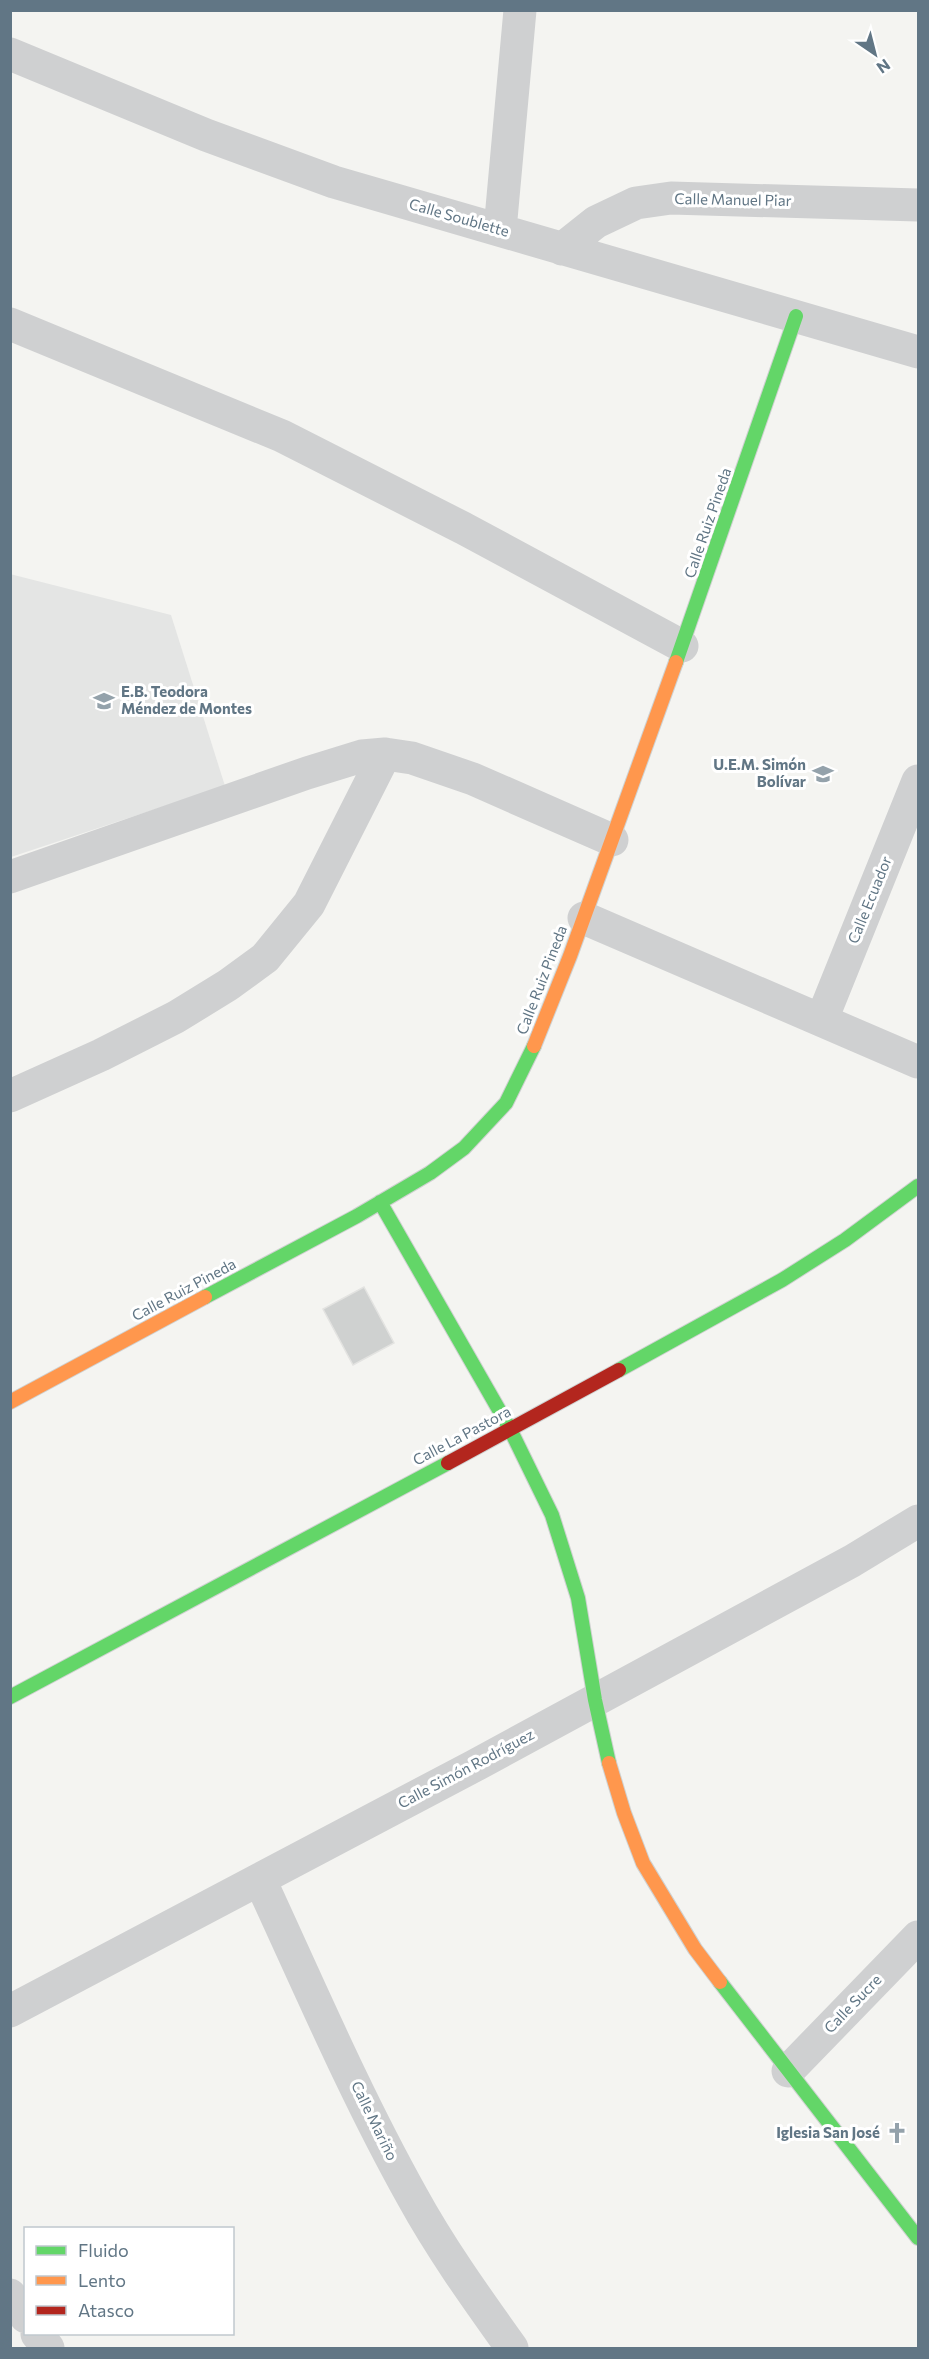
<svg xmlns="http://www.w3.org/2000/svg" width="929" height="2359" font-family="Commissioner,sans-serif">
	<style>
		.built { fill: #e4e5e4 }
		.building { fill: #cfd1d0; stroke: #e3e3e1; stroke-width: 1.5 }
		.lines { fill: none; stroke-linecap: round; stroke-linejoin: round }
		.fast-casing { stroke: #cfd1d1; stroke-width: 16 }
		.slow-casing { stroke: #cfd1d1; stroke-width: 16 }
		.jam-casing { stroke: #cfd1d1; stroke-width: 16 }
		.street { stroke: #cfd0d1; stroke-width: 33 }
		.fast { stroke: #63d668; stroke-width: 14 }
		.slow { stroke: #ff974d; stroke-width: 14 }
		.jam { stroke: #b3261e; stroke-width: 14 }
		.labels { text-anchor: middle; stroke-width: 6; stroke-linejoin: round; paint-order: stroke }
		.street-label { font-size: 15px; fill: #617685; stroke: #fff }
		.poi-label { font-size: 15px; font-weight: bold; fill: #617685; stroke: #fff; text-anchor: end }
	</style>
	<rect width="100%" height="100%" fill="#f4f4f1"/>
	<path class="built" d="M10,574L171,615L225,786L11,857Z"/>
	<path class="building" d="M364,1287L394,1343L353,1365L323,1309Z"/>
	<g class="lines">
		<defs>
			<path id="fast" d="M676,662L796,316
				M380,1202L510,1429L552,1515L578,1598L595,1700L609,1763
				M205,1297L357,1216L430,1173L464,1148L506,1103L534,1046
				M619,1370L782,1280L845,1240L918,1186
				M10,1697L448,1463
				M720,1982L918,2238"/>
			<path id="slow" d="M534,1046L570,956L676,662
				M10,1402L205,1297
				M609,1763L624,1813L643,1863L695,1949L720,1982"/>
			<path id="jam" d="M448,1463L619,1370"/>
		</defs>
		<use href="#fast" class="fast-casing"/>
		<use href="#slow" class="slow-casing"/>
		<use href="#jam" class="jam-casing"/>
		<path class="street" d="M10,54L206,135L334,182L918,352
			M500,230L520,10
			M562,249L596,222L636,203L671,198L918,205
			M10,324L282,436L463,528L682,646
			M10,877L307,773L362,756L385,754L412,758L473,779L612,840
			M584,918L918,1062
			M822,1019L918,781
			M10,1096L101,1055L176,1017L228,985L265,958L309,904L385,754
			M260,1880C309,1986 355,2094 412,2196C441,2249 477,2299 512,2348
			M10,2011L474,1766L852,1561L918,1521
			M788,2071L918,1937
			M10,2295L26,2317
			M37,2334L48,2348"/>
		<use href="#fast" class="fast"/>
		<use href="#slow" class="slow"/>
		<use href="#jam" class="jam"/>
	</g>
	<defs>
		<symbol id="school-bare" viewBox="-9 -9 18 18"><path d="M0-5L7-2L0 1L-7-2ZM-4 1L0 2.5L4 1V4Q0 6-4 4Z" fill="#94a2ab" stroke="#fff" stroke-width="2.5" paint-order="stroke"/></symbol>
		<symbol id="church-bare" viewBox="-9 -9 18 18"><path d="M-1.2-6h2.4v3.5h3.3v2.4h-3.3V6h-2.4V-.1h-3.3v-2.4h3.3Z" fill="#94a2ab" stroke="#fff" stroke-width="2.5" paint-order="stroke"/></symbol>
	</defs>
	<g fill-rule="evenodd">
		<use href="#school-bare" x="89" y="686" width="30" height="30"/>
		<use href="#school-bare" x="808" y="759" width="30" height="30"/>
		<use href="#church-bare" x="882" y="2118" width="30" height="30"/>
	</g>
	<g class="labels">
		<g class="street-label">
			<text transform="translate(733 200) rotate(1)" y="5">Calle Manuel Piar</text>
			<text transform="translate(459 218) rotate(16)" y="5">Calle Soublette</text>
			<text transform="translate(708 523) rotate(-71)" y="5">Calle Ruiz Pineda</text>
			<text transform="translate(870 900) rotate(-68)" y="5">Calle Ecuador</text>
			<text transform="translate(542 980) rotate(-69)" y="5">Calle Ruiz Pineda</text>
			<text transform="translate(184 1290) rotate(-28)" y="5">Calle Ruiz Pineda</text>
			<text transform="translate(462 1436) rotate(-28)" y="5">Calle La Pastora</text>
			<text transform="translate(466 1769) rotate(-28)" y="5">Calle Simón Rodríguez</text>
			<text transform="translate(853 2004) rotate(-46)" y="5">Calle Sucre</text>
			<text transform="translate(374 2121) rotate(64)" y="5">Calle Mariño</text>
		</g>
		<g class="poi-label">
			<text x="121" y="697" text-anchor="start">E.B. Teodora<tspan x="121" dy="17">Méndez de Montes</tspan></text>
			<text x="806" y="770">U.E.M. Simón<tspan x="806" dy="17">Bolívar</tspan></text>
			<text x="880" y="2138">Iglesia San José</text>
		</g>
	</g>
	<rect width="929" height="2359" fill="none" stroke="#617685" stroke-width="24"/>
	<rect x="24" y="2227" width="210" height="108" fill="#ffffff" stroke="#c0c8ce" stroke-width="1.5"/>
	<rect x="36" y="2246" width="30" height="9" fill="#63d668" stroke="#c0c8ce" stroke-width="1.5"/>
	<text x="78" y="2257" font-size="18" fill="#617685">Fluido</text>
	<rect x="36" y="2276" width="30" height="9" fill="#ff974d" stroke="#c0c8ce" stroke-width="1.5"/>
	<text x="78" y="2287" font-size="18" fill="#617685">Lento</text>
	<rect x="36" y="2306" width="30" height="9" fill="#b3261e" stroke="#c0c8ce" stroke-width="1.5"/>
	<text x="78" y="2317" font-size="18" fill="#617685">Atasco</text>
	<g transform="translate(875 54) rotate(145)" stroke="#ffffff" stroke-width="4.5" paint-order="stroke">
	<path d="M0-4.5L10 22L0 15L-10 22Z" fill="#617685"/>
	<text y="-9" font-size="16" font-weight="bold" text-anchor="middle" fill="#617685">N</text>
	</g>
</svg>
